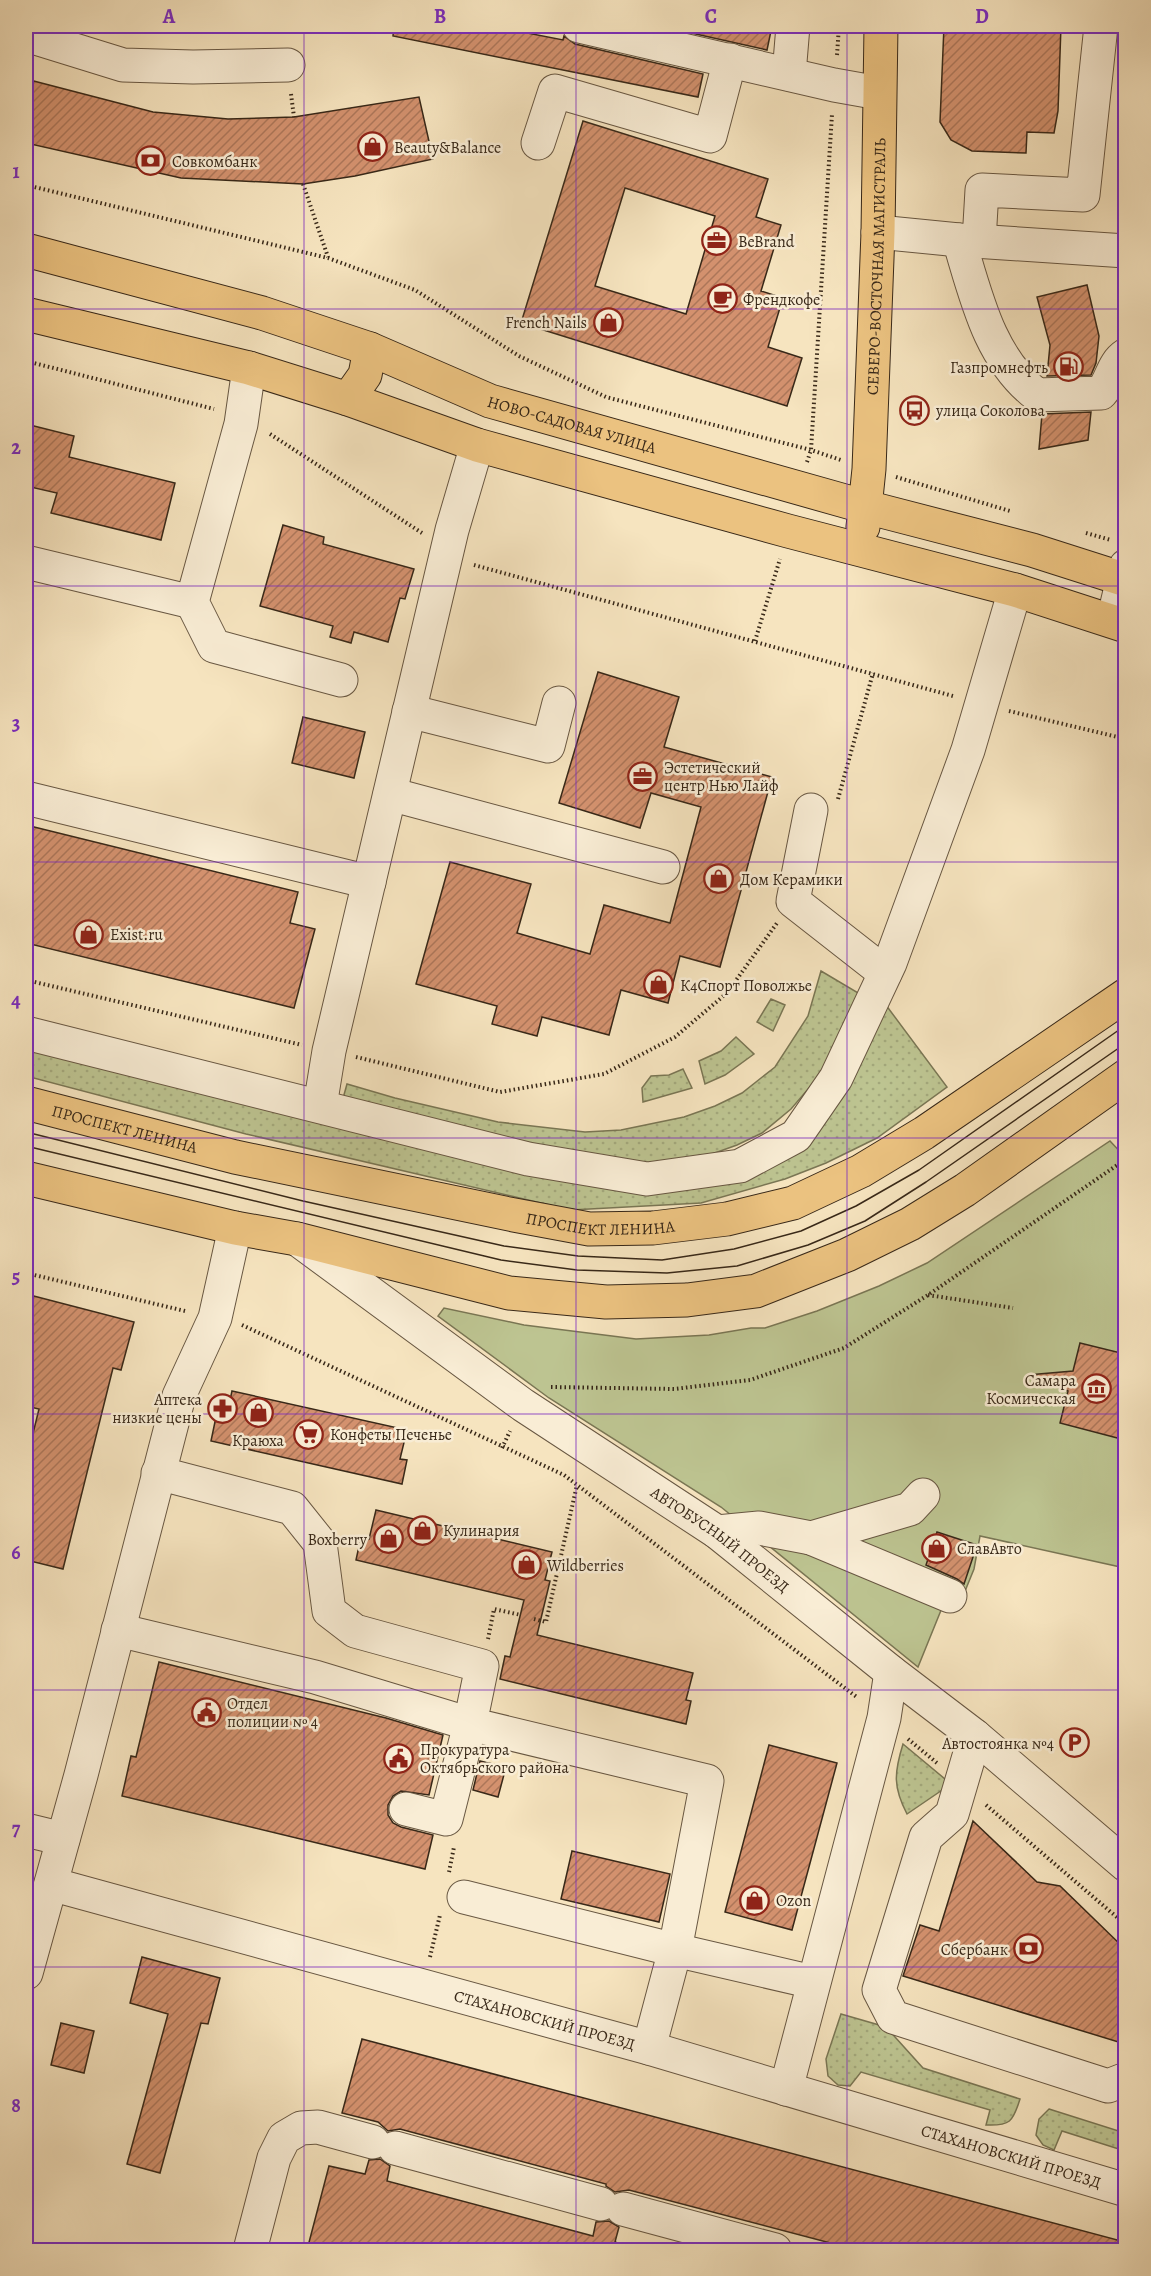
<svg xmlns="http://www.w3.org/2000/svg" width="1151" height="2276" font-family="Alegreya,serif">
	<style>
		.grass { fill: url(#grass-dots); stroke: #7a7654; stroke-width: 1.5 }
		.park { fill: #bdc491; stroke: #7a7654; stroke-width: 1.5 }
		.building { fill: url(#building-hatch); stroke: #382818; stroke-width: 1.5; fill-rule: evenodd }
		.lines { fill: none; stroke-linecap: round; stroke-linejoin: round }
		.minor-casing { stroke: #685742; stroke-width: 35 }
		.major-casing { stroke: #382818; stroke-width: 35 }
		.path { stroke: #382818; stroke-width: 4; stroke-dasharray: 1.5 3; stroke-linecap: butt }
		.minor { stroke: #f9edd5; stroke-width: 33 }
		.major { stroke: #ebc280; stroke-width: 33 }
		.tram { stroke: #382818; stroke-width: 1.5 }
		.grid { fill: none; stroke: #7b2cbf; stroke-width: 1.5; stroke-opacity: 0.55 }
		.labels { text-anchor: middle; stroke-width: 5; stroke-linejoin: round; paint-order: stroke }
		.poi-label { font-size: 16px; fill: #382818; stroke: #f9edd5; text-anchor: start }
		.street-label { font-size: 16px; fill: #382818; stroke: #f9edd5 }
		.neatline { fill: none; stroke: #7b2cbf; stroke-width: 2 }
		.grid-label { font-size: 20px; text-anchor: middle; font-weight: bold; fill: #7b2cbf }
	</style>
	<defs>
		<pattern id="grass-dots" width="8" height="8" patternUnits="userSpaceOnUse" patternTransform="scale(1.5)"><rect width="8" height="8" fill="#bdc491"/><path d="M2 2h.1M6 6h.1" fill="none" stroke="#a3a87c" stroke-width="1.8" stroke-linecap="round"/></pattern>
		<pattern id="building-hatch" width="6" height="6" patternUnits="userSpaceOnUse" patternTransform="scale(1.5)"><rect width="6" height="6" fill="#d3916e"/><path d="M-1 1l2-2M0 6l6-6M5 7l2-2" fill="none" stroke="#ac7659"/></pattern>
	</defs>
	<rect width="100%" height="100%" fill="#f6e4bf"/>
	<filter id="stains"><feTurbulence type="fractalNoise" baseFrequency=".00333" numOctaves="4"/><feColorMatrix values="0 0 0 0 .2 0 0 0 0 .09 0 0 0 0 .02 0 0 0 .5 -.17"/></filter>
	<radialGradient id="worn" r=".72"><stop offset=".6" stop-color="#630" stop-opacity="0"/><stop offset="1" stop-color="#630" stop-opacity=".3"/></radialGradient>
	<path class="grass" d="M821,971L860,994L833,1060L791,1109L762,1133L737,1145L687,1163L628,1168L342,1102L347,1084L395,1098L498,1122L585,1132L621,1130L684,1117L715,1106L742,1093L775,1067L808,1016Z
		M874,989L947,1087L877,1138L826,1163L785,1179L701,1203L571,1210L246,1134L26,1076V1041L675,1177L803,1123Z
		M771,999L785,1005L773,1031L757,1022Z
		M736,1037L754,1054L725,1075L705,1084L699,1061L721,1051Z
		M683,1069L692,1088L643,1102L642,1088L651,1076L669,1075Z
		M903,1744L951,1784L907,1814C893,1787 894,1773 903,1744Z
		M841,2014L886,2027L923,2068L1020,2099C1013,2122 1010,2126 986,2125L990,2110L861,2072L850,2086L838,2085L828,2076L826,2059Z
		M1049,2109L1125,2133V2151L1062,2131L1054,2150L1043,2145L1036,2135L1039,2119Z"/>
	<path class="park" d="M1110,1141L1126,1158L1125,1568L980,1536L974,1569L963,1596L946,1598L918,1667L721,1507L549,1398L438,1316L444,1308L524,1325L636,1339L709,1335L751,1328H765L817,1311L879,1286L927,1263Z"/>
	<path class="building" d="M394,26H491L563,40L564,36L575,44L703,74L698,97L393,36Z
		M660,26H772L767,50Z
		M944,26H1061L1058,111L1054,133L1027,132L1026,153L972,151L951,140L940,122Z
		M26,79L153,112L228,119L294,117L419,97L433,159L355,176L303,184L181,178L26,143Z
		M583,121L768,179L756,217L781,225L761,291L783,298L768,347L802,358L787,406L521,323ZM625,188L715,216L686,314L595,286Z
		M1087,285L1099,336L1096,363L1091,375L1047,376L1050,345L1037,297Z
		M1091,412L1088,440L1039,449L1042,414Z
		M26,424L74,436L69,457L175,483L161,540L51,513L57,493L26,486Z
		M283,525L324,537L323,544L414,569L405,599L400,598L388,642L354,632L351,643L330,637L333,626L260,606Z
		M598,672L679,697L664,747L772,777L720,967L680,956L668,1003L621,990L609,1035L542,1017L537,1036L492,1024L497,1006L416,984L450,862L531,884L517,933L590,954L604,905L670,923L701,807L651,793L640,828L559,803Z
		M303,717L365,732L354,778L292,763Z
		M26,825L298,892L290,923L315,929L294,1008L26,943Z
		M26,1294L134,1322L121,1370L113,1368L63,1569L26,1560V1462L39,1409L26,1406Z
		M1080,1343L1125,1354V1440L1060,1423L1068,1391L1027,1375L1073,1371Z
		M232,1391L407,1430L400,1459L407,1460L402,1484L211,1441L216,1417L226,1419Z
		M376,1510L552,1552L545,1580L550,1581L537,1635L693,1673L686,1700L691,1701L686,1724L500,1679L505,1656L510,1657L524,1600L356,1560L361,1537L369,1539Z
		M937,1532L977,1545L964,1584L957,1579L926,1565Z
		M159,1662L386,1718L443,1735L429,1795L401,1791L393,1796L388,1805V1815L393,1823L401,1827L433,1835L425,1869L122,1796L131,1756L136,1757Z
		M769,1745L837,1763L792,1930L725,1912Z
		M480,1761L506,1767L498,1797L473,1790Z
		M973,1821L1037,1882L1060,1886L1125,1949V2044L903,1976L920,1925L939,1931Z
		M572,1851L670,1874L659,1922L561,1899Z
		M142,1957L220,1978L208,2024L201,2023L160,2173L127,2164L168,2014L130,2003Z
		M61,2023L94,2031L84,2073L51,2065Z
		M362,2039L1125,2242V2250H857L629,2190L615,2192L606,2186V2184L400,2129L388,2131L378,2122L342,2113Z
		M380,2159L390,2166L387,2181L593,2236L596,2222L609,2221L619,2227L615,2242L621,2244L620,2250H307L329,2166L365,2174L369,2160Z"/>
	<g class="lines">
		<defs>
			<g id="minor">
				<path d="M579,26L834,85L879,93"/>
				<path d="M26,35L123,65L193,67L288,65"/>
				<path d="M789,74L793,26"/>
				<path d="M538,143L555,91L710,136L730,60"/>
				<path d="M878,232L959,240L1126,251"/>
				<path d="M959,240C976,296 989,358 1037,395L1101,393C1112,381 1112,364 1126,355"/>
				<path d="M979,241L982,190L1083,195L1101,26"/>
				<path d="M249,368L241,424L192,602L214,646L341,680"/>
				<path d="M26,562L192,602"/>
				<path d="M1113,621L1126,566"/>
				<path d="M409,711L548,746L559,703"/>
				<path d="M390,794L663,867"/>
				<path d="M26,798L369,882"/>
				<path d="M811,810L793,901L885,973"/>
				<path d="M26,1033L528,1159L647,1179L740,1166L796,1136L836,1078L890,963L968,750L1015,590"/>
				<path d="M320,1106L329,1051L452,530L477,445"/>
				<path id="s1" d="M297,1239L523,1405L717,1532L891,1672L975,1736L1126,1865"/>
				<path d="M158,1473L292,1508L320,1543L329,1611L355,1631L482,1666L470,1724L707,1781L675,1950L649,2048"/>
				<path d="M717,1532L759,1528L811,1538L910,1509L923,1495"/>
				<path d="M811,1538L950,1596"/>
				<path d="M118,1630L315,1677L470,1724L446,1819L406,1809"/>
				<path d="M975,1736L952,1814L926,1837L879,1990L893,2017L1108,2086L1126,2079"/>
				<path d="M26,1830L63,1839"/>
				<path id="s2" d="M51,1884L649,2048L1126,2190"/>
				<path d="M464,1897L675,1950L813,1982"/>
				<path d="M26,1973L81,1775L179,1396L215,1318L235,1228"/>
				<path d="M786,2089L884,1718L891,1672"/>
				<path d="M395,2148L601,2204"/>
				<path d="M623,2209L775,2250"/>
				<path d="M250,2250L274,2158L284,2138L301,2128L318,2127L373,2142"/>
			</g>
			<g id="major">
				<path id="s3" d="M26,250L262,313L370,349L490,401L866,507L1032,550L1126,580"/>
				<path d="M26,314L249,368L348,399L477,445L788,531L1015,590L1126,626"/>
				<path d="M348,399L365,375L370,349"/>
				<path id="s4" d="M863,527L869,469L878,232L881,26"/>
				<path id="s5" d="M26,1103L235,1157L514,1215L589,1229L653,1228L727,1219L793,1203L861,1171L924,1133L1126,995"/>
				<path d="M26,1178L235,1228L297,1239L509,1293L606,1302L687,1300L756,1291L847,1255L910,1224L965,1190L1126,1076"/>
			</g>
		</defs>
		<use href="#minor" class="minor-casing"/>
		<use href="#major" class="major-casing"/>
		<path class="path" d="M837,55L839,26
			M291,94L294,117
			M303,184L328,257
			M26,185L328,258L415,290L519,356L606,397L811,450L841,460
			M26,361L214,409
			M270,434L422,533
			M807,462L811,450L832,114
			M896,477L1010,511
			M1086,533L1111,540
			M474,565L953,696
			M755,641L780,559
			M1009,711L1126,739
			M838,799L873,673
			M26,980L302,1045
			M356,1057L500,1092L604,1074L675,1037L727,993L777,923
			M26,1273L185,1311
			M928,1295L1013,1308
			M242,1325L564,1475L858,1698
			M551,1387L674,1389L750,1380L844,1348L928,1295L1126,1159
			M502,1448L510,1431
			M534,1619L546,1622L577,1485
			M488,1639L494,1609L521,1615
			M908,1739L937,1763
			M986,1805L1126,1925
			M449,1872L454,1847
			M430,1957L440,1915"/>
		<use href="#minor" class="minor"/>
		<use href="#major" class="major"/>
		<path class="tram" d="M26,1132L303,1201L504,1246L578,1256L662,1260L734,1249L801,1231L856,1206L919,1170L1126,1025
			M26,1146L501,1260L577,1270L667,1273L737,1266L808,1245L865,1221L926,1182L1126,1043"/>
	</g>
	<path class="grid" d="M304,26V2250M576,26V2250M847,26V2250M26,309H1126M26,586H1126M26,862H1126M26,1138H1126M26,1414H1126M26,1690H1126M26,1967H1126"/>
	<defs>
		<symbol id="shop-ring" viewBox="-11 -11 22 22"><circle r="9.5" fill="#f9edd5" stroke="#8f2418" stroke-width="1.5"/><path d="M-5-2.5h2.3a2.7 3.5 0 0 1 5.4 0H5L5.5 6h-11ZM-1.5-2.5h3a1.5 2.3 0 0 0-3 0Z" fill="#8f2418"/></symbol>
		<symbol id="bank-ring" viewBox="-11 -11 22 22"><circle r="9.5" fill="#f9edd5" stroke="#8f2418" stroke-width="1.5"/><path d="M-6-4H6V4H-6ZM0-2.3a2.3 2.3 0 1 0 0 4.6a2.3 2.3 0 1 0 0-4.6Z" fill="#8f2418"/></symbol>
		<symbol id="office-ring" viewBox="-11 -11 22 22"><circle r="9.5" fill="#f9edd5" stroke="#8f2418" stroke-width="1.5"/><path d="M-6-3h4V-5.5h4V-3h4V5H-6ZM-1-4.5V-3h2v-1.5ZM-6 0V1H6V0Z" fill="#8f2418"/></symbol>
		<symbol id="cafe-ring" viewBox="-11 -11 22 22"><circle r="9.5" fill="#f9edd5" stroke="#8f2418" stroke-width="1.5"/><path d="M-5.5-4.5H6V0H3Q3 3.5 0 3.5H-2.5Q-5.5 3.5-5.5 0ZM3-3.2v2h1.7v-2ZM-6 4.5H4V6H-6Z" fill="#8f2418"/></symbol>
		<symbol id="fuel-ring" viewBox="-11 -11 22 22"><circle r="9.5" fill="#f9edd5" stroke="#8f2418" stroke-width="1.5"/><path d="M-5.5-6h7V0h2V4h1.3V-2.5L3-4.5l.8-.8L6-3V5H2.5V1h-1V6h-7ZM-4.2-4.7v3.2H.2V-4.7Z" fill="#8f2418"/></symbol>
		<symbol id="bus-ring" viewBox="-11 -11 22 22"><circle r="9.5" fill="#f9edd5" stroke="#8f2418" stroke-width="1.5"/><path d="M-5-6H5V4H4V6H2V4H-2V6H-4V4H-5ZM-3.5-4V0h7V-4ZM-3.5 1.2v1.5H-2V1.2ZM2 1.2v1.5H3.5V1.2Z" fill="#8f2418"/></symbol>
		<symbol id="museum-ring" viewBox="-11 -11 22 22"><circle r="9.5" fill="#f9edd5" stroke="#8f2418" stroke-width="1.5"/><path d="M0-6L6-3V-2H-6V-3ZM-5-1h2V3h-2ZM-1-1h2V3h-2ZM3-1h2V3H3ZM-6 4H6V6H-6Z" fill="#8f2418"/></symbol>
		<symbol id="pharmacy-ring" viewBox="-11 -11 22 22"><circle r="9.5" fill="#f9edd5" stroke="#8f2418" stroke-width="1.5"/><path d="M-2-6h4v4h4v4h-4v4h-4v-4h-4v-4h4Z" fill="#8f2418"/></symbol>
		<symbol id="supermarket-ring" viewBox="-11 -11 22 22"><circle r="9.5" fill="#f9edd5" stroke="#8f2418" stroke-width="1.5"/><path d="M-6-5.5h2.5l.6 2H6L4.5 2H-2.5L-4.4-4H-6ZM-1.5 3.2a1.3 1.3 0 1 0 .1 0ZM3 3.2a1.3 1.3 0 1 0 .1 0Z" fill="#8f2418"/></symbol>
		<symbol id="civic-ring" viewBox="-11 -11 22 22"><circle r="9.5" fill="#f9edd5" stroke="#8f2418" stroke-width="1.5"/><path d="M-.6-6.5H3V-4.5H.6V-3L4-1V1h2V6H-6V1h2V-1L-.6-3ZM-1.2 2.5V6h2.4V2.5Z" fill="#8f2418"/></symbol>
		<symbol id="parking-ring" viewBox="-11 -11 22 22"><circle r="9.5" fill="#f9edd5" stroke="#8f2418" stroke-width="1.5"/><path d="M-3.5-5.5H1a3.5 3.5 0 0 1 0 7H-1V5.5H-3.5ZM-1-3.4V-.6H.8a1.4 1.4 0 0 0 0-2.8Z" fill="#8f2418"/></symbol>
	</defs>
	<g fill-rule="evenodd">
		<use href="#shop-ring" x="356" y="130" width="33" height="33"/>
		<use href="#bank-ring" x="134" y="144" width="33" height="33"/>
		<use href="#office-ring" x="700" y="224" width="33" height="33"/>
		<use href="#cafe-ring" x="706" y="282" width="33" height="33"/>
		<use href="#shop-ring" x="592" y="306" width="33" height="33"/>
		<use href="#fuel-ring" x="1052" y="350" width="33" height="33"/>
		<use href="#bus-ring" x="898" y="394" width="33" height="33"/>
		<use href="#office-ring" x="626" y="760" width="33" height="33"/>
		<use href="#shop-ring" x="702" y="862" width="33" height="33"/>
		<use href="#shop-ring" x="72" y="918" width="33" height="33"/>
		<use href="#shop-ring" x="642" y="968" width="33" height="33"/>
		<use href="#museum-ring" x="1080" y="1372" width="33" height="33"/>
		<use href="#pharmacy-ring" x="206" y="1392" width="33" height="33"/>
		<use href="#shop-ring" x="242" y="1396" width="33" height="33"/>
		<use href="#supermarket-ring" x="292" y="1418" width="33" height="33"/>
		<use href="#shop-ring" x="406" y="1514" width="33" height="33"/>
		<use href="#shop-ring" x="372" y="1522" width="33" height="33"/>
		<use href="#shop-ring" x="920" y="1532" width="33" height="33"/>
		<use href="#shop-ring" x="510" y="1548" width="33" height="33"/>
		<use href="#civic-ring" x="190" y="1696" width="33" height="33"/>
		<use href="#parking-ring" x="1058" y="1726" width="33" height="33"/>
		<use href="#civic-ring" x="382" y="1742" width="33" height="33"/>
		<use href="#shop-ring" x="738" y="1884" width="33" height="33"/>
		<use href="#bank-ring" x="1012" y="1932" width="33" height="33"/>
	</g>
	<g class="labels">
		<g class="poi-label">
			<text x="394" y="153">Beauty&amp;Balance</text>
			<text x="172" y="167">Совкомбанк</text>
			<text x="738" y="247">BeBrand</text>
			<text x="743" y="305">Френдкофе</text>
			<text x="587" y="328" text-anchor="end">French Nails</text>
			<text x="1048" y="373" text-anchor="end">Газпромнефть</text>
			<text x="936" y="416">улица Соколова</text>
			<text x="664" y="773">Эстетический<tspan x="664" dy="18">центр Нью Лайф</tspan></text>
			<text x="740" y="885">Дом Керамики</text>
			<text x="110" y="940">Exist.ru</text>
			<text x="680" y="991">К4Спорт Поволжье</text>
			<text x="1076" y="1386" text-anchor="end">Самара<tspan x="1076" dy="18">Космическая</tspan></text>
			<text x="202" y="1405" text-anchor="end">Аптека<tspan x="202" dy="18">низкие цены</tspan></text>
			<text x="330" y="1440">Конфеты Печенье</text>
			<text x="258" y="1446" text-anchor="middle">Краюха</text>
			<text x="443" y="1536">Кулинария</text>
			<text x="367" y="1545" text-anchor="end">Boxberry</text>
			<text x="957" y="1554">СлавАвто</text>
			<text x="547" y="1571">Wildberries</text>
			<text x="227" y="1709">Отдел<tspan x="227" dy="18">полиции № 4</tspan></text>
			<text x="1054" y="1749" text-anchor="end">Автостоянка №4</text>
			<text x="420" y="1755">Прокуратура<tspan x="420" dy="18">Октябрьского района</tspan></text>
			<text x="776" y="1906">Ozon</text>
			<text x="1008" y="1955" text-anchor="end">Сбербанк</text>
		</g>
		<g class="street-label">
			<text dy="6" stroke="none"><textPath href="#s4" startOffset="261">СЕВЕРО-ВОСТОЧНАЯ МАГИСТРАЛЬ</textPath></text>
			<text dy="6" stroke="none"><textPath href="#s3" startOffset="574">НОВО-САДОВАЯ УЛИЦА</textPath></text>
			<text dy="6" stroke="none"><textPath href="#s5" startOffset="102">ПРОСПЕКТ ЛЕНИНА</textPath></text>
			<text dy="6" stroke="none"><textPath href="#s5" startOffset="588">ПРОСПЕКТ ЛЕНИНА</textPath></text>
			<text dy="6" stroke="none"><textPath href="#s1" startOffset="519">АВТОБУСНЫЙ ПРОЕЗД</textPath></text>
			<text dy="6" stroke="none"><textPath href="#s2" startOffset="512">СТАХАНОВСКИЙ ПРОЕЗД</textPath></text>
			<text dy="6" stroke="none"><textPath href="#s2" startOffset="998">СТАХАНОВСКИЙ ПРОЕЗД</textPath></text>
		</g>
	</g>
	<rect width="1151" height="2276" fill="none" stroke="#f6e4bf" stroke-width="66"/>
	<rect x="33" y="33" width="1085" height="2210" class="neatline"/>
	<g class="grid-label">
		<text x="169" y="23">A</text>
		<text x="440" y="23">B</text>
		<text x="711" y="23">C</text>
		<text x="982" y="23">D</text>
		<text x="16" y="178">1</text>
		<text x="16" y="454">2</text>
		<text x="16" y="730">3</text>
		<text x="16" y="1007">4</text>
		<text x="16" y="1283">5</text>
		<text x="16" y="1559">6</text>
		<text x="16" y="1835">7</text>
		<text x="16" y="2112">8</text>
	</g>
	<rect width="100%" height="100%" filter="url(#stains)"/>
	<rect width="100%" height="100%" fill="url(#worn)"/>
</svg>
